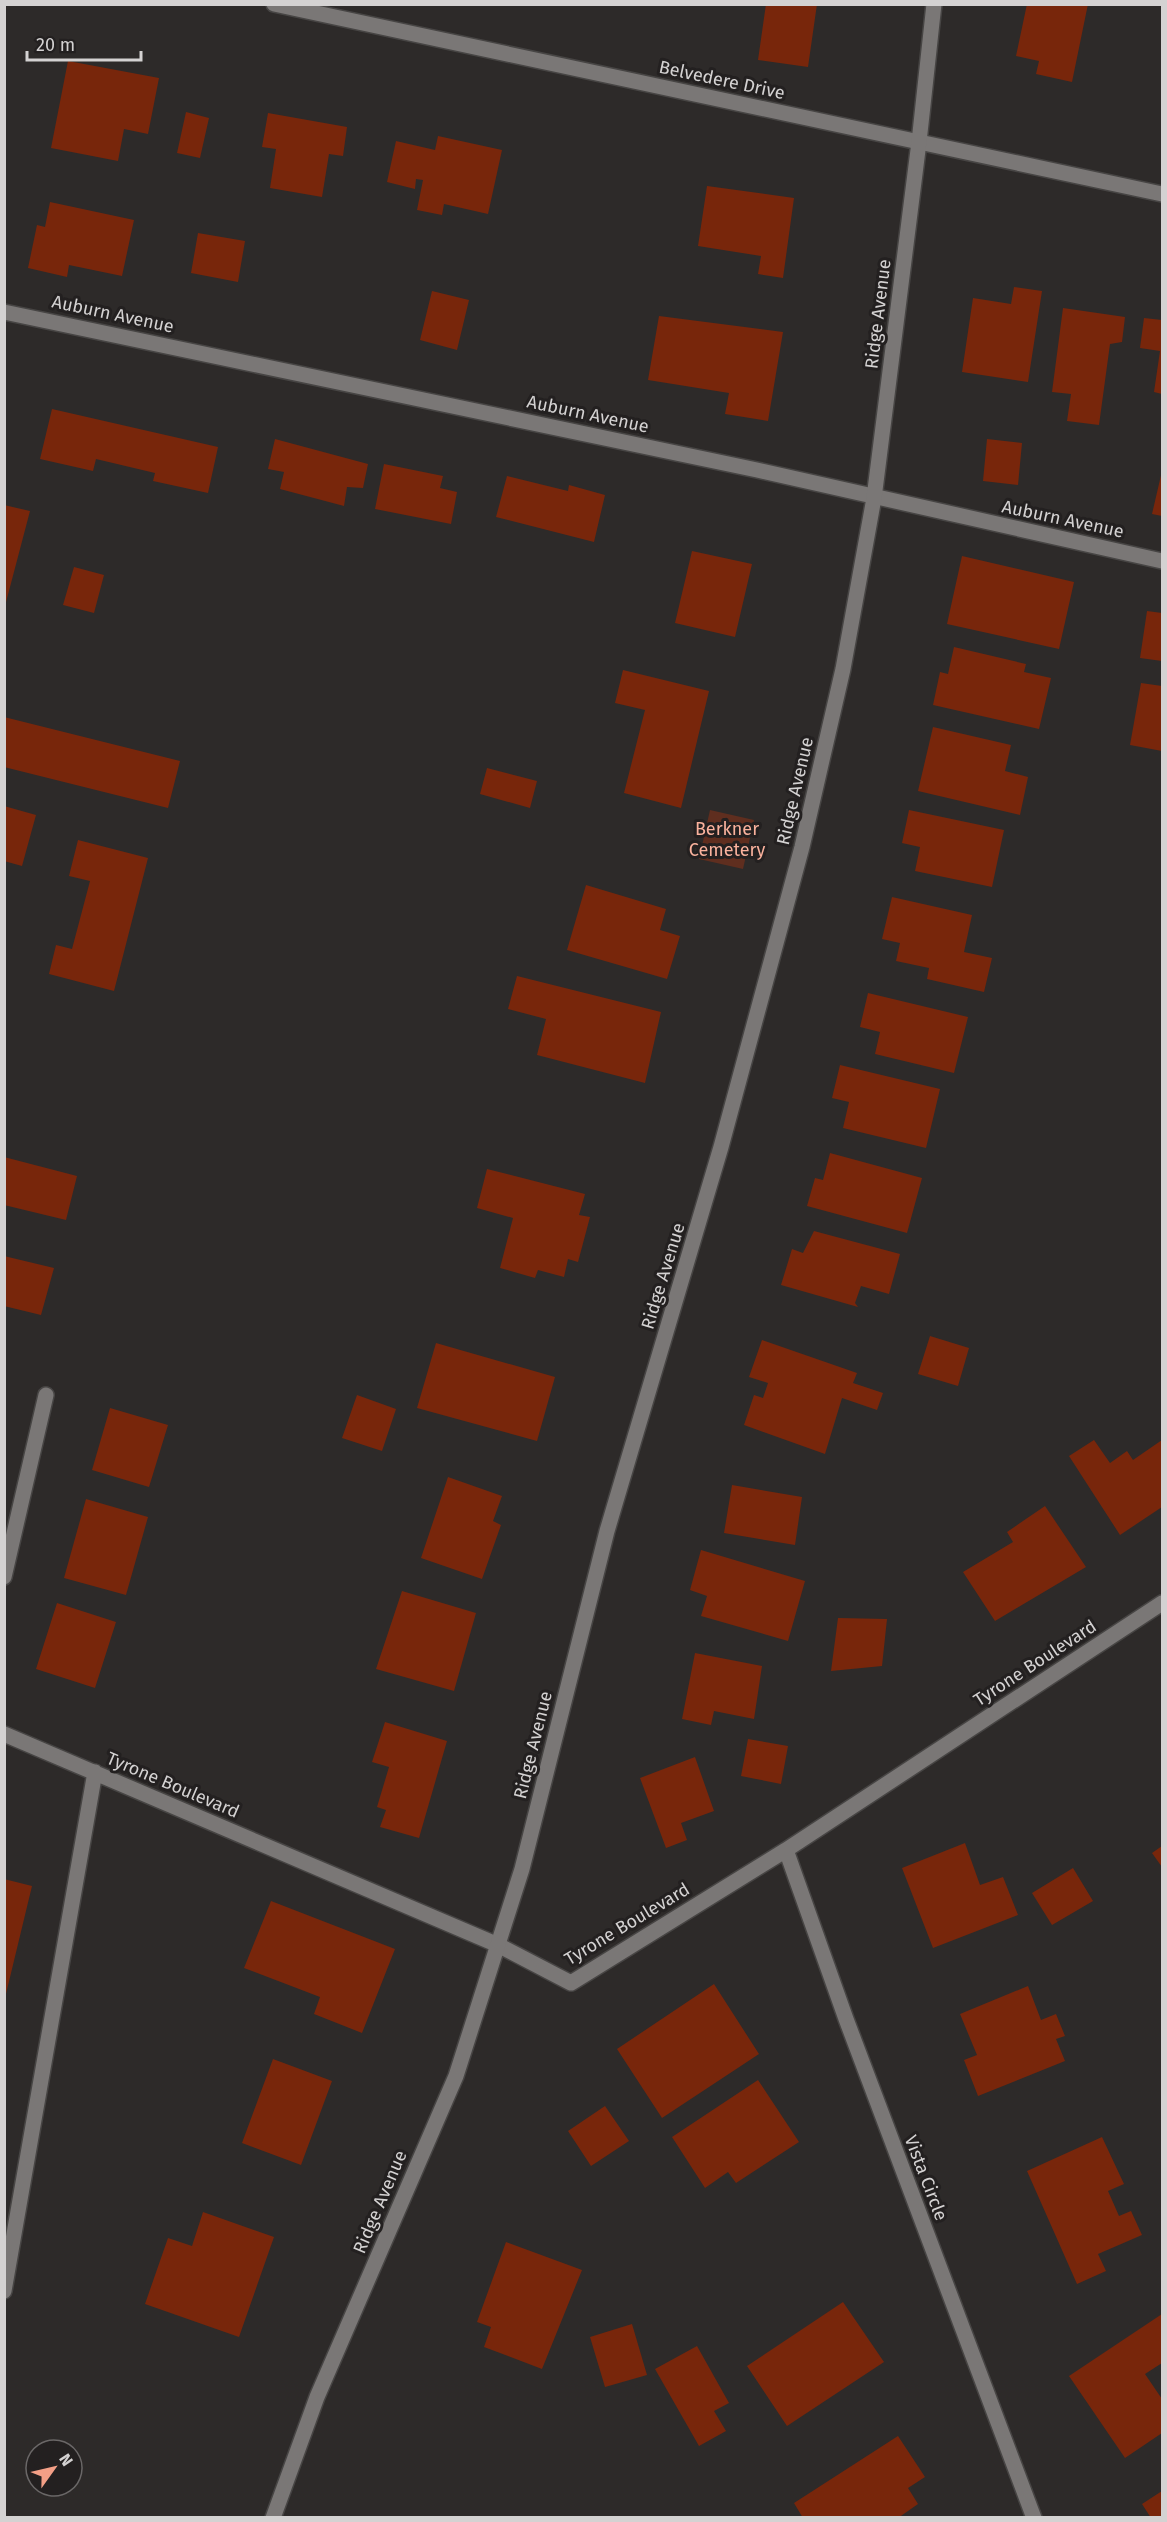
<svg xmlns="http://www.w3.org/2000/svg" width="1167" height="2522" font-family="'Fira Sans',sans-serif">
	<style>
		.green { fill: #5f2e1f }
		.building { fill: #78260b }
		.lines { fill: none; stroke-linecap: round; stroke-linejoin: round }
		.service-casing { stroke: #474544; stroke-width: 18 }
		.minor-casing { stroke: #474544; stroke-width: 18 }
		.tertiary-casing { stroke: #474544; stroke-width: 18 }
		.service { stroke: #7a7776; stroke-width: 15 }
		.minor { stroke: #7a7776; stroke-width: 15 }
		.tertiary { stroke: #7a7776; stroke-width: 15 }
		.labels { text-anchor: middle; stroke-width: 6; stroke-linejoin: round; paint-order: stroke }
		.street-label { font-size: 18px; fill: #d4d2d2; stroke: #232020 }
		.park-label { font-size: 18px; fill: #fab29d; stroke: #232020 }
	</style>
	<rect width="100%" height="100%" fill="#2d2a29"/>
	<path class="green" d="M710,810L754,820L743,869L699,859Z"/>
	<path class="building" d="M766,4H817L808,67L758,60Z
		M1027,4H1088L1072,82L1036,74L1039,61L1016,56Z
		M68,61L159,78L148,134L124,129L118,161L51,148Z
		M186,112L209,118L200,158L177,153Z
		M268,113L347,127L343,156L329,154L322,197L270,188L276,149L262,147Z
		M438,136L502,150L488,214L444,204L442,215L417,210L423,180L416,179L415,189L387,182L396,141L435,150Z
		M707,186L794,198L783,278L758,274L761,256L698,246Z
		M50,202L134,220L122,276L69,265L67,277L28,268L37,225L45,227Z
		M198,233L245,241L238,282L191,273Z
		M1014,287L1042,291L1028,382L962,372L973,298L1011,304Z
		M432,291L469,300L457,350L420,340Z
		M1063,308L1125,317L1122,342L1110,344L1099,425L1067,421L1071,394L1052,392Z
		M659,316L783,332L768,421L725,414L729,393L648,380Z
		M1144,318L1162,320V394L1154,392L1160,351L1140,348Z
		M52,409L218,447L208,493L153,481L155,473L96,459L93,471L40,459Z
		M275,439L368,464L363,488L347,487L344,506L280,489L284,472L268,469Z
		M987,439L1022,443L1018,485L983,481Z
		M384,464L443,476L440,488L457,492L451,524L375,509Z
		M1162,471V516L1152,514Z
		M507,476L568,491L569,485L605,495L594,542L496,517Z
		M4,505L30,511L5,606H4Z
		M692,551L752,564L735,637L675,623Z
		M962,556L1074,582L1059,649L947,624Z
		M74,567L104,575L94,613L63,605Z
		M1147,611L1162,613V661L1140,658Z
		M954,647L1026,664L1024,672L1051,678L1039,729L933,705L940,672L948,674Z
		M623,670L709,691L681,808L624,793L645,710L615,703Z
		M1141,683L1162,686V751L1130,745Z
		M4,717L180,761L168,808L4,767Z
		M933,727L1011,745L1005,771L1028,777L1020,815L918,791Z
		M487,768L537,781L530,808L480,794Z
		M4,806L36,815L22,866L4,861Z
		M909,810L1004,830L992,887L915,871L920,847L902,843Z
		M78,840L148,858L114,991L49,974L56,945L72,949L90,881L69,876Z
		M586,885L666,909L660,930L680,936L667,979L567,950Z
		M892,897L972,915L964,952L992,958L984,992L927,979L929,968L896,961L900,943L882,939Z
		M517,976L661,1012L645,1083L537,1055L546,1019L508,1009Z
		M868,993L968,1017L954,1073L875,1054L880,1032L860,1027Z
		M840,1065L940,1089L926,1148L843,1128L849,1102L832,1098Z
		M830,1153L922,1178L907,1233L807,1206L815,1178L823,1180Z
		M4,1157L77,1176L66,1220L4,1205Z
		M487,1169L585,1194L579,1215L590,1217L578,1262L568,1259L564,1277L538,1270L535,1278L500,1268L513,1218L477,1208Z
		M814,1231L900,1254L889,1294L861,1286L855,1303L858,1307L781,1285L792,1249L803,1253Z
		M4,1256L54,1268L41,1315L4,1306Z
		M930,1336L969,1348L958,1386L918,1374Z
		M762,1340L857,1373L853,1383L883,1393L877,1410L842,1398L825,1454L744,1425L754,1395L763,1398L768,1383L749,1377Z
		M436,1343L555,1377L537,1441L417,1408Z
		M357,1395L396,1409L382,1451L342,1438Z
		M110,1408L168,1425L149,1487L92,1470Z
		M1094,1440L1110,1463L1127,1451L1133,1460L1162,1440V1507L1120,1535L1069,1456Z
		M448,1477L502,1496L493,1521L501,1525L482,1579L421,1558Z
		M732,1485L802,1497L795,1545L724,1533Z
		M86,1499L148,1517L126,1595L64,1578Z
		M1045,1506L1086,1567L995,1621L963,1572L1013,1542L1007,1532Z
		M701,1550L805,1581L788,1641L701,1616L707,1596L690,1590Z
		M402,1591L476,1613L454,1691L376,1669Z
		M57,1603L116,1622L95,1688L36,1669Z
		M838,1618L887,1619L882,1666L831,1671Z
		M695,1653L762,1666L754,1719L714,1711L711,1725L682,1719Z
		M385,1722L447,1741L419,1838L380,1827L386,1810L377,1807L389,1767L372,1762Z
		M748,1739L788,1746L781,1784L741,1776Z
		M695,1757L714,1811L681,1823L687,1840L666,1848L640,1778Z
		M965,1843L980,1885L1003,1877L1018,1915L933,1948L902,1868Z
		M1162,1846V1867L1152,1853Z
		M1073,1868L1093,1901L1052,1925L1032,1893Z
		M4,1879L32,1886L5,1998H4Z
		M271,1901L395,1949L362,2033L314,2014L320,1997L244,1968Z
		M714,1984L759,2054L662,2118L617,2049Z
		M1028,1986L1041,2020L1056,2014L1065,2036L1056,2039L1065,2061L978,2096L964,2060L977,2055L960,2014Z
		M273,2059L332,2081L301,2165L242,2143Z
		M758,2080L799,2142L736,2183L728,2172L705,2188L672,2137Z
		M605,2106L629,2141L591,2166L568,2131Z
		M1102,2137L1124,2184L1108,2191L1119,2216L1131,2211L1142,2235L1098,2254L1106,2271L1077,2284L1027,2171Z
		M203,2212L274,2237L239,2337L145,2304L168,2238L192,2246Z
		M506,2242L582,2270L542,2369L484,2347L491,2327L477,2322Z
		M843,2302L884,2362L787,2426L747,2366Z
		M1162,2314V2363L1145,2374L1162,2399V2433L1125,2458L1069,2376Z
		M632,2324L647,2375L605,2387L590,2337Z
		M697,2346L729,2403L714,2411L726,2431L699,2446L655,2369Z
		M898,2436L925,2477L908,2488L918,2504L898,2518H803L794,2503Z
		M1162,2491V2518H1151L1142,2504Z"/>
	<g class="lines">
		<defs>
			<path id="service" d="M4,1577L46,1395"/>
			<path id="minor" d="M274,4L1162,194
				M4,312L757,470L1162,561
				M4,1734L498,1945L571,1983L786,1850L1162,1603
				M786,1850L846,2019L1034,2518
				M4,2291L95,1772"/>
			<path id="tertiary" d="M273,2518L317,2397L456,2076L522,1869L607,1531L721,1147L802,847L843,669L874,498L919,142L934,4"/>
		</defs>
		<use href="#service" class="service-casing"/>
		<use href="#minor" class="minor-casing"/>
		<use href="#tertiary" class="tertiary-casing"/>
		<use href="#service" class="service"/>
		<use href="#minor" class="minor"/>
		<use href="#tertiary" class="tertiary"/>
	</g>
	<g class="labels">
		<g class="street-label">
			<text transform="translate(722 80) rotate(12)" y="6">Belvedere Drive</text>
			<text transform="translate(113 314) rotate(12)" y="6">Auburn Avenue</text>
			<text transform="translate(878 314) rotate(-83)" y="6">Ridge Avenue</text>
			<text transform="translate(588 414) rotate(12)" y="6">Auburn Avenue</text>
			<text transform="translate(1063 519) rotate(12)" y="6">Auburn Avenue</text>
			<text transform="translate(795 791) rotate(-77)" y="6">Ridge Avenue</text>
			<text transform="translate(663 1276) rotate(-73)" y="6">Ridge Avenue</text>
			<text transform="translate(1035 1663) rotate(-33)" y="6">Tyrone Boulevard</text>
			<text transform="translate(533 1745) rotate(-76)" y="6">Ridge Avenue</text>
			<text transform="translate(173 1785) rotate(23)" y="6">Tyrone Boulevard</text>
			<text transform="translate(627 1924) rotate(-31)" y="6">Tyrone Boulevard</text>
			<text transform="translate(926 2178) rotate(69)" y="6">Vista Circle</text>
			<text transform="translate(380 2202) rotate(-67)" y="6">Ridge Avenue</text>
		</g>
		<g class="park-label">
			<text x="727" y="835">Berkner<tspan x="727" dy="21">Cemetery</tspan></text>
		</g>
	</g>
	<rect width="1167" height="2522" fill="none" stroke="#d4d2d2" stroke-width="12"/>
	<g transform="translate(54 2468) rotate(56)"><circle r="28" fill="#232020" stroke="#6a6767" stroke-width="1.5"/>
	<path d="M0-4.5L10 22L0 15L-10 22Z" fill="#f39f86"/>
	<text y="-9" font-size="16" font-weight="bold" text-anchor="middle" fill="#d4d2d2">N</text>
	</g>
	<path d="M27 51v9h114v-9" fill="none" stroke="#d4d2d2" stroke-width="3"/>
	<text x="36" y="51" font-size="18" fill="#d4d2d2" stroke="#232020" stroke-width="4.5" paint-order="stroke">20 m</text>
</svg>
